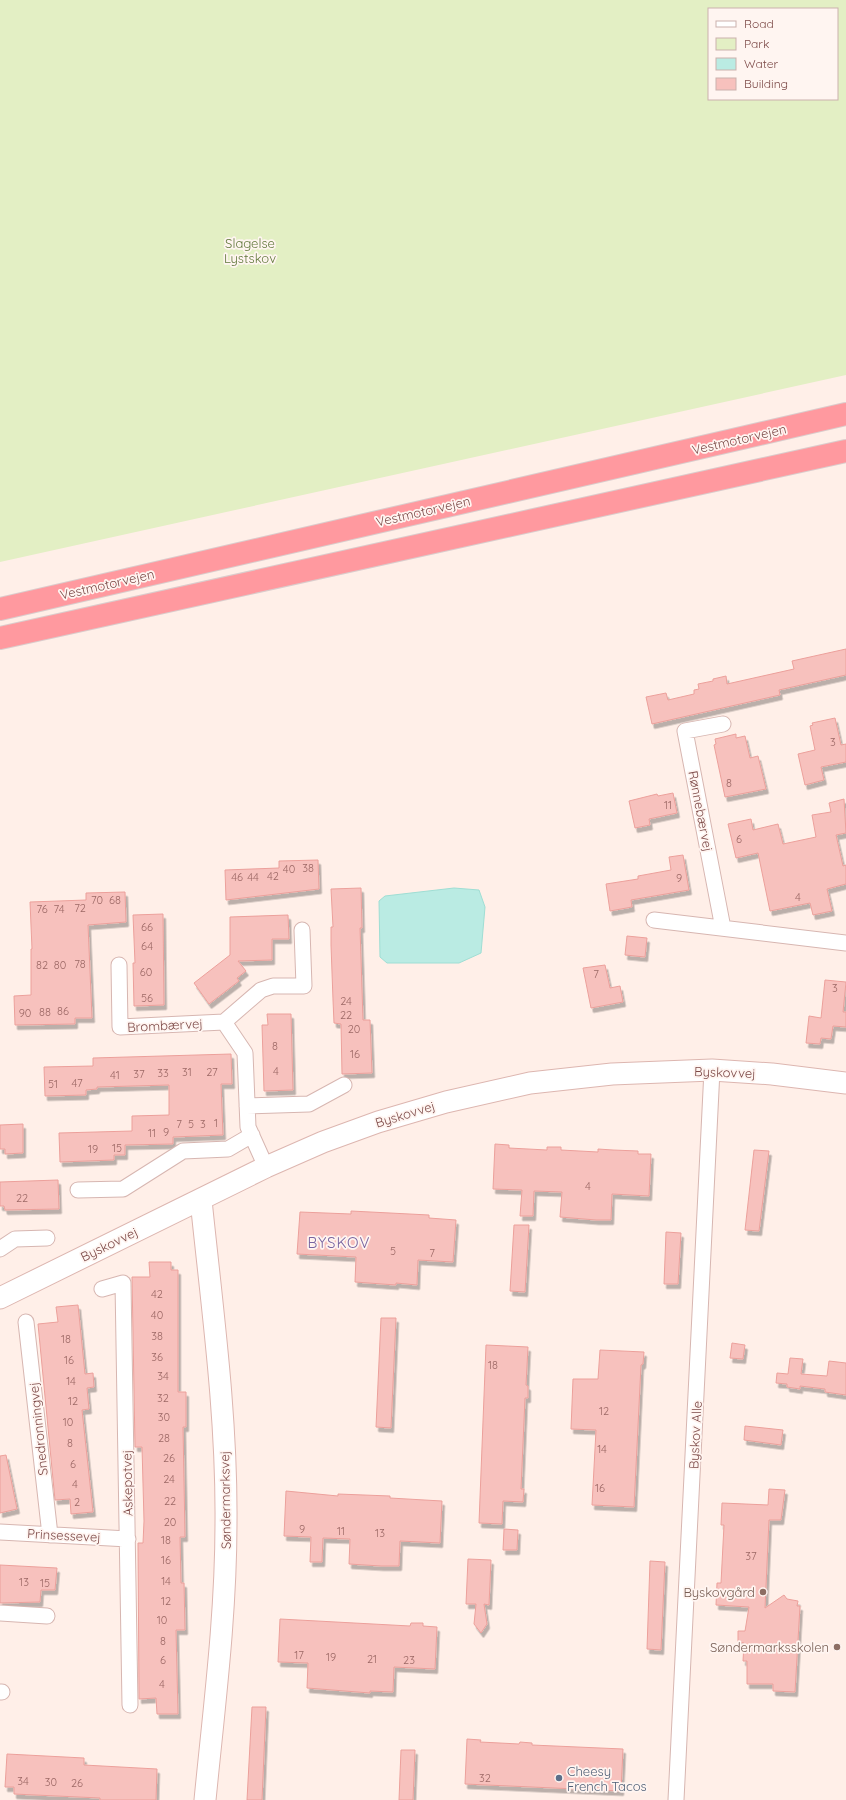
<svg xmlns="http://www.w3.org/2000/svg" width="846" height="1800" font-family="Quicksand,sans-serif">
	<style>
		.green { fill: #e3efc4; fill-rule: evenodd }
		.water { fill: #baebe3; stroke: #9fded4 }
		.building { fill: #f7c1bd; stroke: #eca09b; filter: url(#shadow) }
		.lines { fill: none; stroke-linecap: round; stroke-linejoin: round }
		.street-casing { stroke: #d7b6b1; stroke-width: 17 }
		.secondary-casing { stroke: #ddb6b0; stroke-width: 23 }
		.highway-casing { stroke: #dbcccc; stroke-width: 24 }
		.street { stroke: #fff; stroke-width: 15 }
		.secondary { stroke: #fff; stroke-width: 21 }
		.highway { stroke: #ff999f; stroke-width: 22 }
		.education-dot { fill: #8d6e63; stroke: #fff5f1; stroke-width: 1.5 }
		.service-dot { fill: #5c6f8a; stroke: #fff5f1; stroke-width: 1.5 }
		.labels { text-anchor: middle; stroke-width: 3.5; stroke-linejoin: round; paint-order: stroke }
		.number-label { font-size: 11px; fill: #9c6865 }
		.park-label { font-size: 13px; fill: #5f7739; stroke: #fff5f1 }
		.street-label { font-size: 13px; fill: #7d4a48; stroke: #fff5f1 }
		.education-label { font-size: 13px; fill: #785e54; stroke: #fff5f1; text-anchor: end }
		.service-label { font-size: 13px; fill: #4e5e75; stroke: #fff5f1; text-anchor: start }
		.quarter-label { font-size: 15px; letter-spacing: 1px; fill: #7964a0; stroke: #fff5f1 }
	</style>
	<defs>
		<filter id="shadow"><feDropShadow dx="2.5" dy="4.5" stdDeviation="0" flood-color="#0004"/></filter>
	</defs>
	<rect width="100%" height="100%" fill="#ffefe8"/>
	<path class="green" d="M0,0H846V375L0,562ZM709,9H837V99H709Z"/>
	<path class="water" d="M454,888L479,890L485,907L481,953L459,963H387L380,957L379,901L385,896Z"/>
	<path class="building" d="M846,649V675L779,690L780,695L652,724L646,697L666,693L668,700L694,694V690L699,689L698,684L713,681V679L726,676L727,684L794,669L792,661Z
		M835,718L841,745L846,744V762L821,767L824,780L805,785L798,754L815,750L810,726L813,725L812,723Z
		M736,734V738L745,736L750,758L758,756L766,789L725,797L714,745L716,744L715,739Z
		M673,793L677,813L649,819L650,825L635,828L629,801L657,794L658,796Z
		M844,799L846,833L836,835L843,866L846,865V884L827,889L832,911L813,915L810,903L770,911L758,853L736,858L728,824L751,819L753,830L778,824L783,844L816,837L812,815L831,812L829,803Z
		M683,855L689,890L631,900L632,907L610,911L606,884L638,879V876L671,870L669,857Z
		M318,860L319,889L226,900L225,870L279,868V861Z
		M361,888L362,928H360L363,1020H370L372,1073L342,1074L341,1024L334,1023L333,1000L331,945V927H333L331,889Z
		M125,892L126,922L88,925L92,1018H75V1024L15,1025L14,996L31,995V949H32L30,902L86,900V893Z
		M163,914L164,1005L134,1006L133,963H135L133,915Z
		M288,915L289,939H272V960L238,961L246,971L237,978L239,981L209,1004L194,983L230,955V917Z
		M627,936L647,938L645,957L625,955Z
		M605,965L610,988L620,986L623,1002L591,1008L583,968Z
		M825,980L846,982L843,1012H846V1027L833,1026L831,1039L821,1038L820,1044L806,1043L809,1016L821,1018Z
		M267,1014H291L293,1090L264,1091L262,1025H268Z
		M231,1054L232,1084H221L223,1135L173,1137V1144L125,1145V1155H114V1160L60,1162L59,1133L132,1131V1116L169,1115V1085L97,1087V1089L86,1090V1095L45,1096L44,1067L93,1066V1058Z
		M23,1124V1153L5,1154V1149H0V1125Z
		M495,1144L509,1145V1148L547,1150V1147H561V1150L598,1152V1149L613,1150L638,1151V1154H651L649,1196L612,1194L611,1220H596L560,1217L562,1192L534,1191L533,1216H520L522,1190L493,1189Z
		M754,1150L769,1151L759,1231L745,1230Z
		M58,1180L59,1209L5,1210L4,1206H0V1182Z
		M351,1211L429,1215V1218L456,1220L453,1262L418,1260L417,1285L396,1283V1285L355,1282L356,1257L297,1254L300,1212L351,1214Z
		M514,1225H529L525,1292L510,1291Z
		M666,1232L681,1233L678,1284H664Z
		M149,1262H171V1270H178V1392H186V1427H183L185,1537H180L181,1583H184L185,1630H176L178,1714H157L156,1698L139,1699L138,1543H143L144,1521L142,1447H135L132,1277H150Z
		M78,1305L85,1374L93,1373L94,1387L87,1388L89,1409L82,1410L93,1512L71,1514L70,1499L55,1500L38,1324L58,1322L56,1307Z
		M381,1318H396L391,1428L376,1427Z
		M732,1343L745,1345L743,1359L730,1358Z
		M486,1345L528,1347L526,1385L528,1386V1398H525L521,1489H524L523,1502L503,1501L502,1524L479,1523Z
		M600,1350L644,1352L643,1364L641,1365L634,1507L592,1505L596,1430L571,1429L573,1379H598Z
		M790,1358L803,1359L801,1374L827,1376L829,1361L846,1363V1395L825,1392V1389L800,1386V1389L787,1387V1384L776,1383L777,1373L788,1374Z
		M745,1426L783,1430L781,1445L744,1440Z
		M6,1455L17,1509L0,1513V1456Z
		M769,1489L785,1490L781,1520H769L765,1608L784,1595L787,1599L798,1601L797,1606H800L795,1692L773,1691V1684H747V1661H743L744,1643L738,1642V1631H745L749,1607L716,1605L717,1583H721L724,1525H721L722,1503L768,1505Z
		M286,1491L338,1496V1494L390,1496V1498L442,1501L440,1543L400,1541L399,1566H381L349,1564L350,1539L323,1538L322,1562H310L311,1537L284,1536Z
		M504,1529L518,1530L517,1550H503Z
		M468,1559L491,1560L489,1605L484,1604L487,1624L481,1633L474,1624L476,1604H466Z
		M650,1561L665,1562L661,1650L647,1649Z
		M0,1565L57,1568L55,1590H41L40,1602L0,1603Z
		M280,1619L410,1626L411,1623H423V1626L437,1627L435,1669L394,1667L393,1692L370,1691V1693L307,1688L308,1663L278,1662Z
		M252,1707H266L262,1800H247Z
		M467,1739L481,1740L480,1742L519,1744L520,1742L532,1743V1745L623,1749L621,1791L465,1784Z
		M401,1750H415L413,1800H399Z
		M7,1754L84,1758V1765L157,1769L156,1800H100V1798L14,1794V1787H5Z"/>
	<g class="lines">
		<defs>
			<path id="street" d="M723,724L685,731L723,928
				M654,920L846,943
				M119,965L120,1027L224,1022L261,990L273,986H304L302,930
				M224,1022L245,1053L248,1127L266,1167
				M247,1106L309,1104L344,1085
				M78,1190L123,1189L183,1151L228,1149L252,1135
				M0,1249L15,1239L47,1238
				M102,1289L123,1283L130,1705
				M26,1322L50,1535
				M0,1532L128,1539
				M0,1613L47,1616
				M0,1692H2
				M676,1800L712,1070"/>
			<path id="secondary" d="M201,1200C212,1307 227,1415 226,1523C226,1616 214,1708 205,1800
				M0,1298L266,1167L323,1142L378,1122L446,1102L530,1083L612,1074L712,1070L772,1074L846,1083"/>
			<path id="highway" d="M0,609L846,414
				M0,638L846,451"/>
		</defs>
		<use href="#street" class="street-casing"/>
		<use href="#secondary" class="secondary-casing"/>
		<use href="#highway" class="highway-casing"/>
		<use href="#street" class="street"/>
		<use href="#secondary" class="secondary"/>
		<use href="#highway" class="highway"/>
	</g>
	<g class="education-dot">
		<circle cx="763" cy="1592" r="4"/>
		<circle cx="837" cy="1647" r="4"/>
	</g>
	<circle class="service-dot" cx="559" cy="1778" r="4"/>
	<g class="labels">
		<g class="number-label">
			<text x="833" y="746">3</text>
			<text x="729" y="787">8</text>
			<text x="668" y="809">11</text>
			<text x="739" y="843">6</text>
			<text x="308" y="872">38</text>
			<text x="289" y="873">40</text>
			<text x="273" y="880">42</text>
			<text x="237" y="881">46</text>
			<text x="253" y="881">44</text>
			<text x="679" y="882">9</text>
			<text x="798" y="901">4</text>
			<text x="97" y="904">70</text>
			<text x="115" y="904">68</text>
			<text x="80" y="912">72</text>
			<text x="42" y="913">76</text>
			<text x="59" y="913">74</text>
			<text x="147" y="931">66</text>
			<text x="147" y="950">64</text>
			<text x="80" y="968">78</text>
			<text x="42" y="969">82</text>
			<text x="60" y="969">80</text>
			<text x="146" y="976">60</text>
			<text x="596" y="978">7</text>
			<text x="835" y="992">3</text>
			<text x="147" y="1002">56</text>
			<text x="346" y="1005">24</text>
			<text x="63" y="1015">86</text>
			<text x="45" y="1016">88</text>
			<text x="25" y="1017">90</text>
			<text x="346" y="1019">22</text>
			<text x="354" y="1033">20</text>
			<text x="275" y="1050">8</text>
			<text x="355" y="1058">16</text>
			<text x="276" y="1075">4</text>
			<text x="187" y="1076">31</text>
			<text x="212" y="1076">27</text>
			<text x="163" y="1077">33</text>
			<text x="139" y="1078">37</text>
			<text x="115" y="1079">41</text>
			<text x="77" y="1087">47</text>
			<text x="53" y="1088">51</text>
			<text x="216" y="1127">1</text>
			<text x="179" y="1128">7</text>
			<text x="191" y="1128">5</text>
			<text x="203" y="1128">3</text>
			<text x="166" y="1136">9</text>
			<text x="152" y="1137">11</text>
			<text x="117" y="1152">15</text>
			<text x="93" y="1153">19</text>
			<text x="588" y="1190">4</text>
			<text x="22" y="1202">22</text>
			<text x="393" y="1255">5</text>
			<text x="432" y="1257">7</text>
			<text x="157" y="1298">42</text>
			<text x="157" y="1319">40</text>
			<text x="157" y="1340">38</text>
			<text x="66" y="1343">18</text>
			<text x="157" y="1361">36</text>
			<text x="69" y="1364">16</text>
			<text x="493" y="1369">18</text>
			<text x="163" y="1380">34</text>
			<text x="71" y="1385">14</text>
			<text x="163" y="1402">32</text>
			<text x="73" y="1405">12</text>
			<text x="604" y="1415">12</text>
			<text x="164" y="1421">30</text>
			<text x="68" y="1426">10</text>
			<text x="164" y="1442">28</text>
			<text x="70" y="1447">8</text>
			<text x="602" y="1453">14</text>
			<text x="169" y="1462">26</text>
			<text x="73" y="1468">6</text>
			<text x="169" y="1483">24</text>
			<text x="75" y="1488">4</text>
			<text x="600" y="1492">16</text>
			<text x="170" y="1505">22</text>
			<text x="77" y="1506">2</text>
			<text x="170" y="1526">20</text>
			<text x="302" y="1533">9</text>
			<text x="341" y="1535">11</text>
			<text x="380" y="1537">13</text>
			<text x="166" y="1544">18</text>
			<text x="751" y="1560">37</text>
			<text x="166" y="1564">16</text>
			<text x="166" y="1585">14</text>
			<text x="24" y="1586">13</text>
			<text x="45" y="1587">15</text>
			<text x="166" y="1605">12</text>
			<text x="162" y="1624">10</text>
			<text x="163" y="1645">8</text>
			<text x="299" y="1659">17</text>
			<text x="331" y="1661">19</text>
			<text x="372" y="1663">21</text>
			<text x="163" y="1664">6</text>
			<text x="409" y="1664">23</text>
			<text x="162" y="1688">4</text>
			<text x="485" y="1782">32</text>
			<text x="23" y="1785">34</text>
			<text x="51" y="1786">30</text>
			<text x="77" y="1787">26</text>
		</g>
		<g class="park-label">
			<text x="250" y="248">Slagelse<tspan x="250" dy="15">Lystskov</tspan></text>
		</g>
		<g class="street-label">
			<text transform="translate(739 439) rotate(-13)" y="5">Vestmotorvejen</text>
			<text transform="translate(423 511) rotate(-13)" y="5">Vestmotorvejen</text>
			<text transform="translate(107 584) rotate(-13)" y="5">Vestmotorvejen</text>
			<text transform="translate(701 811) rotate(79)" y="5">Rønnebærvej</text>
			<text transform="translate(165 1025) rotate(-3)" y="5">Brombærvej</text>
			<text transform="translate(725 1072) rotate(2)" y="5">Byskovvej</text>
			<text transform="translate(405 1114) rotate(-17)" y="5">Byskovvej</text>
			<text transform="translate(109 1244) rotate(-26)" y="5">Byskovvej</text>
			<text transform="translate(38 1429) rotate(-96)" y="5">Snedronningvej</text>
			<text transform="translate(695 1435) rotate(-87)" y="5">Byskov Alle</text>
			<text transform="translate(127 1483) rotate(-91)" y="5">Askepotvej</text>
			<text transform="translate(225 1500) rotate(-91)" y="5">Søndermarksvej</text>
			<text transform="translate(64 1535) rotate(3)" y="5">Prinsessevej</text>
		</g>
		<g class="education-label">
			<text x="755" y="1597">Byskovgård</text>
			<text x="829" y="1652">Søndermarksskolen</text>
		</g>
		<g class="service-label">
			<text x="567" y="1776">Cheesy<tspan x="567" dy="15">French Tacos</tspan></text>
		</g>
		<g class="quarter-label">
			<text x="339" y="1248">BYSKOV</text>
		</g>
	</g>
	<rect x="708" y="8" width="130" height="92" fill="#fff5f1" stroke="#cbb1ad"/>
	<rect x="716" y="21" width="20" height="6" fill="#ffffff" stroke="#cbb1ad"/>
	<text x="744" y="28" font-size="12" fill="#7d4a48">Road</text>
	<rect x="716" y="38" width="20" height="12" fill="#e3efc4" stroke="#cbb1ad"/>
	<text x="744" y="48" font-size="12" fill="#7d4a48">Park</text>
	<rect x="716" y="58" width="20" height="12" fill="#baebe3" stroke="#cbb1ad"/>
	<text x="744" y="68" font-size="12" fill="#7d4a48">Water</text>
	<rect x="716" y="78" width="20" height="12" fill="#f7c1bd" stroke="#cbb1ad"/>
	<text x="744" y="88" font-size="12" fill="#7d4a48">Building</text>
</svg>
